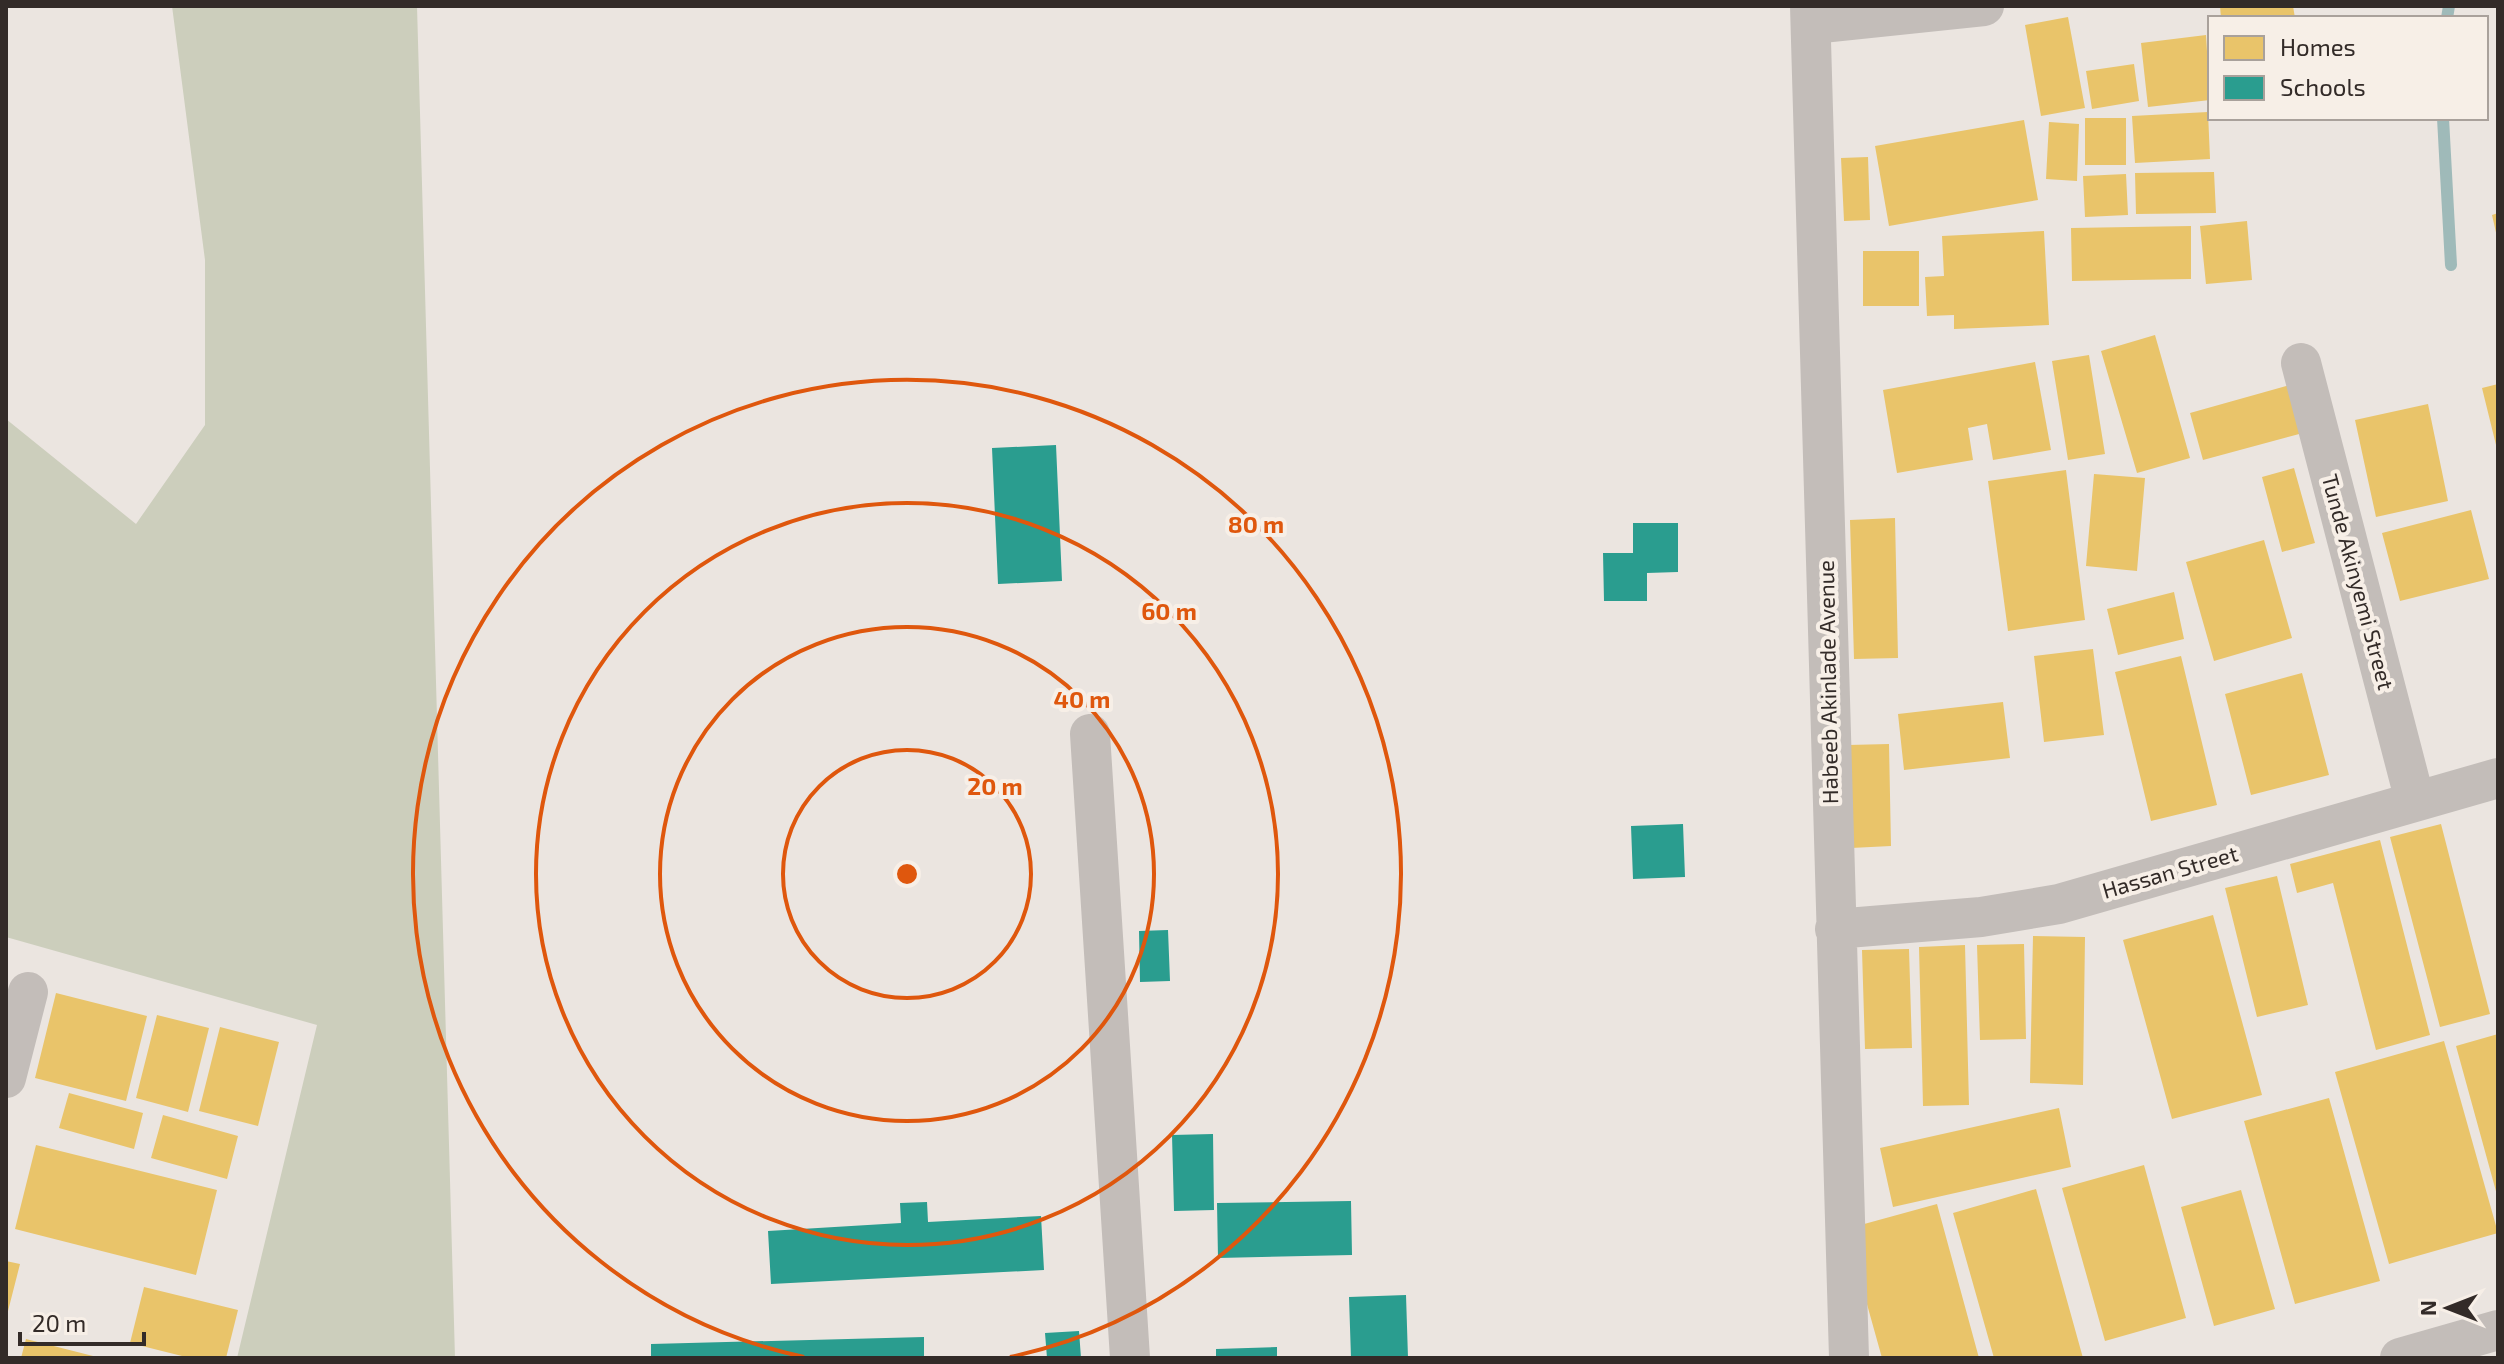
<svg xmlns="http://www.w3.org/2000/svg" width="2504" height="1364" font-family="'Exo 2',sans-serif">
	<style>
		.green { fill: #cccebc }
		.homes { fill: #e9c46a }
		.schools { fill: #2a9d8f }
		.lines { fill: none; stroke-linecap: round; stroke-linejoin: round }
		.stream { stroke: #9fbab9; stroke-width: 12 }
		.minor { stroke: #c3bdb9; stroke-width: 40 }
		.ring { fill: none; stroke: #df570d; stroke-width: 4 }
		.labels { text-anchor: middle; stroke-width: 8; stroke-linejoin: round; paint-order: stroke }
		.street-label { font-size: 22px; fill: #332b28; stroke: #f7efe7 }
		.centre { fill: #df570d; stroke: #f7efe7; stroke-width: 4 }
		.ring-label { font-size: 24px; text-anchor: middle; font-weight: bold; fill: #df570d; stroke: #f7efe7; stroke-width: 8; stroke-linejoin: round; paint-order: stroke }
	</style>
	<rect width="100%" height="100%" fill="#ebe5e0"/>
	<path class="green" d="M172,6H417L455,1358H237L317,1025L6,937V419L136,524L205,425V260Z"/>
	<path class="homes" d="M2220,6H2293L2295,18H2221Z
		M2068,17L2085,108L2041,116L2025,25Z
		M2206,35L2210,100L2148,107L2141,43Z
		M2134,64L2139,101L2092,109L2086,71Z
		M2208,112L2210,159L2135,163L2132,116Z
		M2085,118H2126V165H2085Z
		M2024,120L2038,200L1889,226L1875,146Z
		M2049,122L2079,124L2077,181L2046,179Z
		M1868,157L1870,220L1844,221L1841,158Z
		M2214,172L2216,213L2136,214L2135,173Z
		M2126,174L2128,215L2085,217L2083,176Z
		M2498,213V237H2497L2492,215Z
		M2247,221L2252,280L2206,284L2200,226Z
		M2191,226V279L2072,281L2071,228Z
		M2044,231L2049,325L1954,329V315L1927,316L1925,277L1944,276L1942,236Z
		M1863,251H1919V306H1863Z
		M2155,335L2190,458L2137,473L2101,351Z
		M2089,355L2105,454L2068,460L2052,361Z
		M2035,362L2051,450L1993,460L1987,424L1968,428L1973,460L1897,473L1883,390Z
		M2498,384V449H2497L2482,388Z
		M2290,385L2303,433L2203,460L2190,413Z
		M2428,404L2448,501L2376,517L2355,420Z
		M2294,468L2315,543L2282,552L2262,477Z
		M2066,470L2085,620L2008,631L1988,481Z
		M2094,474L2145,478L2137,571L2086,566Z
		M2471,510L2489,579L2400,601L2382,533Z
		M1895,518L1898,658L1854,659L1850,520Z
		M2264,540L2292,638L2214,661L2186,562Z
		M2174,592L2184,639L2118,655L2107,609Z
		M2093,649L2104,735L2044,742L2034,656Z
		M2181,656L2217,805L2151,821L2115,672Z
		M2302,673L2329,775L2251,795L2225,694Z
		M2003,702L2010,758L1904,770L1898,714Z
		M1889,744L1891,846L1851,848L1848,745Z
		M2441,824L2490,1014L2440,1027L2390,837Z
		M2380,840L2430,1035L2376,1050L2333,883L2297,893L2290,864Z
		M2277,876L2308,1005L2257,1017L2225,888Z
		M2213,915L2262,1095L2172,1119L2123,940Z
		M2033,936L2085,937L2083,1085L2030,1083Z
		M2024,944L2026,1039L1980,1040L1977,945Z
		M1965,945L1969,1105L1923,1106L1919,947Z
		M1909,949L1912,1048L1865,1049L1862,950Z
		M56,993L147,1016L126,1101L35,1078Z
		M157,1015L209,1028L188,1112L136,1098Z
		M220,1027L279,1042L258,1126L199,1111Z
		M2498,1034V1195H2497L2456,1046Z
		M2444,1041L2498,1233L2389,1264L2335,1072Z
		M69,1093L143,1113L134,1149L59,1128Z
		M2329,1098L2380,1281L2295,1304L2244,1121Z
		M2059,1108L2071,1167L1893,1207L1880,1148Z
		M163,1115L238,1136L227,1179L151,1158Z
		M36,1145L217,1190L196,1275L15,1229Z
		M2144,1165L2186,1318L2105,1341L2062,1188Z
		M2036,1189L2083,1358H1994L1953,1213Z
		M2241,1190L2275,1309L2214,1326L2181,1207Z
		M1937,1204L1979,1358H1882L1846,1229Z
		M6,1261L20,1264L7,1315H6Z
		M144,1287L238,1310L226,1358H190L130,1343Z
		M26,1339L97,1357V1358H21Z"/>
	<path class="schools" d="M1056,445L1062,581L998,584L992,448Z
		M1633,523H1678V572L1647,573V601H1604L1603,553H1633Z
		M1683,824L1685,877L1633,879L1631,826Z
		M1168,930L1170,981L1140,982L1139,931Z
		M1213,1134L1214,1210L1174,1211L1172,1135Z
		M1351,1201L1352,1255L1218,1258L1217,1203Z
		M927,1202L928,1222L1041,1216L1044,1270L771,1284L768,1231L901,1223L900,1203Z
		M1406,1295L1408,1358H1351L1349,1297Z
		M1079,1331L1081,1358H1047L1045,1333Z
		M924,1337V1358H651V1344Z
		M1277,1347V1358H1216V1349Z"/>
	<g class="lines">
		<path class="stream" d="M2447,18L2449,6
			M2443,118L2451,265"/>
		<path class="minor" d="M1810,6L1849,1358
			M1812,24L1984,6
			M2301,363L2415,801
			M1090,734L1130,1358
			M1835,929L1981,917L2059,904L2498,778
			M6,1078L28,992
			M2400,1358L2498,1330"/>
	</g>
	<g class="ring">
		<circle cx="907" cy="874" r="124"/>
		<circle cx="907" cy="874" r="247"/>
		<circle cx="907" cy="874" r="371"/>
		<path d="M804 1357A494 494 0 1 1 1010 1357"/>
	</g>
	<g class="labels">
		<g class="street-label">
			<text transform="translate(2358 582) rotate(75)" y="8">Tunde Akinyemi Street</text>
			<text transform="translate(1828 682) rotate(-91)" y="8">Habeeb Akinlade Avenue</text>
			<text transform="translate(2170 872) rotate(-16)" y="8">Hassan Street</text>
		</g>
	</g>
	<circle cx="907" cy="874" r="12" class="centre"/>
	<g class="ring-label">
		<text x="1256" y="533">80 m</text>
		<text x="1169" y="620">60 m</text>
		<text x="1082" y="708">40 m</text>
		<text x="995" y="795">20 m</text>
	</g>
	<rect width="2504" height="1364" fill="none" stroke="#332b28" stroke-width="16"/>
	<rect x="2208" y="16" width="280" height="104" fill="#f7efe7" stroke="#a9a19b" stroke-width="2"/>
	<rect x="2224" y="36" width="40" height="24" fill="#e9c46a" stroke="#a9a19b" stroke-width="2"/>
	<text x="2280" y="56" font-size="24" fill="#332b28">Homes</text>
	<rect x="2224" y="76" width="40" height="24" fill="#2a9d8f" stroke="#a9a19b" stroke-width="2"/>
	<text x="2280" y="96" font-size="24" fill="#332b28">Schools</text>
	<g transform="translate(2448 1308) rotate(270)" stroke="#f7efe7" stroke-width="6" paint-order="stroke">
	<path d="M0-6L14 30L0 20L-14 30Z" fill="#332b28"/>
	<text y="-12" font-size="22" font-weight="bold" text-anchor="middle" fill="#332b28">N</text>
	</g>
	<path d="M20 1332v12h124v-12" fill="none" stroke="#332b28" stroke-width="4"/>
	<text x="32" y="1332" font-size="24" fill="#332b28" stroke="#f7efe7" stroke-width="6" paint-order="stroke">20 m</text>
</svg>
